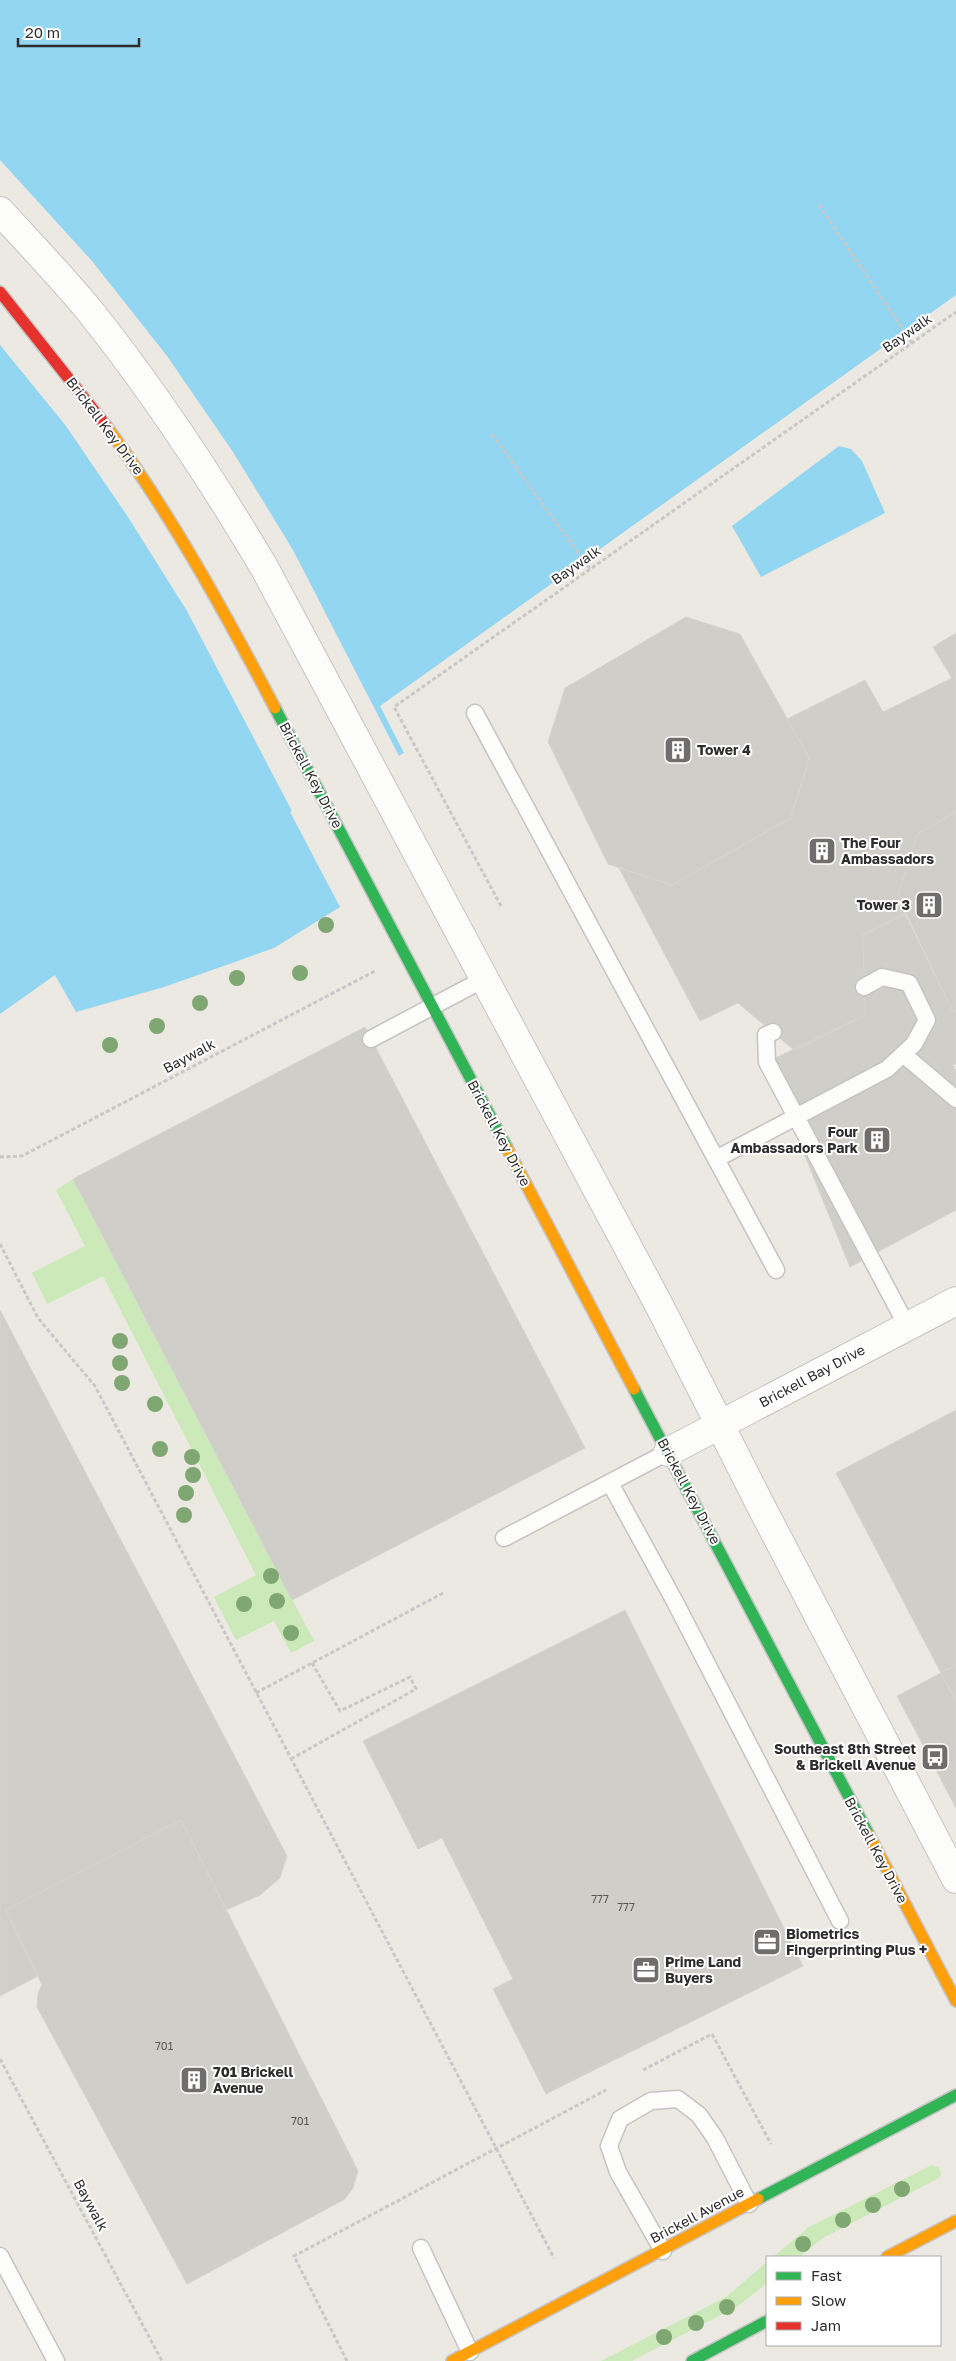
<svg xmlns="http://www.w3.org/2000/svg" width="956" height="2361" font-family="'Golos Text',sans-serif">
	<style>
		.green { fill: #cce9b9 }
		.water { fill: #92d6f1 }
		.pier { fill: #ece8e2 }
		.building { fill: #d0cec9; stroke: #d7d4ce }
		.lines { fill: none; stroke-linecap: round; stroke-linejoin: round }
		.lane-casing { stroke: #c5c4c4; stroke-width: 19 }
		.street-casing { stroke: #c5c4c4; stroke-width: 30 }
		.fast-casing { stroke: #c5c4c4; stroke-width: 14 }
		.slow-casing { stroke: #c5c4c4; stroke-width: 14 }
		.jam-casing { stroke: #c5c4c4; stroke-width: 14 }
		.path { stroke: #c8c8c8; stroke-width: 3; stroke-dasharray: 4 2.5; stroke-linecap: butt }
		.lane { stroke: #fcfcfb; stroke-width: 16 }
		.street { stroke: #fcfcfb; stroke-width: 28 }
		.fast { stroke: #30b455; stroke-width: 11 }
		.slow { stroke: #ff9f0a; stroke-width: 11 }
		.jam { stroke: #e5322d; stroke-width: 11 }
		.tree { fill: #7fa771 }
		.labels { text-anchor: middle; stroke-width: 4; stroke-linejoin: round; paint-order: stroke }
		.number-label { font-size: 11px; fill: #585756 }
		.street-label { font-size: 14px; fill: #2d2d2d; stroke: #fff }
		.poi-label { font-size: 14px; font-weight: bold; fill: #2d2d2d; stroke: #fff; text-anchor: start }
	</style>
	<rect width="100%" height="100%" fill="#ece8e2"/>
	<path class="green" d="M73,1179L314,1641L291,1653L274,1621L236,1640L214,1597L256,1575L103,1276L47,1304L32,1273L85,1246L56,1190Z
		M932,2165L939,2168L941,2174L939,2178L823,2238L799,2257H773L809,2227Z
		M767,2262V2283L738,2306L632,2361H601L726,2297Z"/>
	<path class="water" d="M0,0H956V295L380,706L404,753L290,812L340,907L274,948L164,987L76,1012L55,975L0,1014Z
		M839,446L851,449L862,461L885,513L761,577L732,526Z"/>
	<path class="pier" d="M0,160L92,261L167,356L233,452L293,550L400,758L293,813L187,611L128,517L66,426L0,345Z"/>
	<path class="building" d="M686,617L740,634L809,758L791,818L672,885L608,864L548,742L565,688Z
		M956,633V812L917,834L898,896L905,914L863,935L865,1015L795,1051L738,1003L700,1021L619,868L672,885L791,818L809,758L787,719L865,680L883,712L952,678L933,647Z
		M956,812V1011L952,1010L898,896L917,834Z
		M905,914L952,1010L956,1011V1064L953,1065L956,1071V1210L850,1267L767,1062L865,1015L863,935Z
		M365,1027L585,1448L292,1600L73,1179Z
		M0,1310L287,1856L280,1878L260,1895L226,1910L181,1820L6,1910L38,1976L0,1996Z
		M956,1410V1665L941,1673L836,1473Z
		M625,1610L803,1966L546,2094L493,1989L513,1979L442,1838L418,1849L363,1741Z
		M956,1665V1701L941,1673Z
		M941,1673L956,1701V1808L897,1696Z
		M181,1820L358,2171L353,2188L345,2199L187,2284L37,2007L38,1993L42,1985L6,1910Z"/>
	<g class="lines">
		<defs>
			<path id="lane" d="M475,713L776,1270
				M773,1032L766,1035L767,1062L907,1326
				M371,1039L486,978
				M903,1054L956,1099
				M716,1159L887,1069L914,1044L927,1020L909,983L882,977L864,987
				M610,1483L674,1600L840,1921
				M504,1538L668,1452
				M421,2248L470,2352
				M663,2251L618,2172L609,2146L620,2119L651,2101L678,2099L699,2115L715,2138L749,2204
				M0,2256L56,2361"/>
			<path id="street" d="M0,211C30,244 61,276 89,310C154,391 211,478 264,567L660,1307L763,1510L956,1879
				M668,1452L956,1301"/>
			<path id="fast" d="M275,708L507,1148
				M634,1389L869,1835
				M758,2199L956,2095
				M692,2361L767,2321"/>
			<path id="slow" d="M107,427C172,516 224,611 275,708
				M507,1148L634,1389
				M869,1835L956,2001
				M887,2257L956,2221
				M452,2361L758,2199"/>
			<path id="jam" d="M0,292L107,427"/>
		</defs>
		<use href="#lane" class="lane-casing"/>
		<use href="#street" class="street-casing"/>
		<use href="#fast" class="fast-casing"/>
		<use href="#slow" class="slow-casing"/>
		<use href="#jam" class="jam-casing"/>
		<path class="path" d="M819,205L912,343
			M492,434L590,569
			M501,906L394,707L956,312
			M0,1157L22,1156L375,971
			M0,1244L38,1318L95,1386L554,2258
			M256,1693L445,1592
			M291,1759L416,1689L410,1677L340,1711L312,1663
			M0,2059L162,2361
			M643,2070L712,2034L771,2144
			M347,2361L294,2256L606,2090"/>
		<use href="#lane" class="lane"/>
		<use href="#street" class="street"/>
		<use href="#fast" class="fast"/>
		<use href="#slow" class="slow"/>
		<use href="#jam" class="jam"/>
	</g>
	<g class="tree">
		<circle cx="326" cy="925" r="8"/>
		<circle cx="300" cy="973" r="8"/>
		<circle cx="237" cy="978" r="8"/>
		<circle cx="200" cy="1003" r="8"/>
		<circle cx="157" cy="1026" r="8"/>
		<circle cx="110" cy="1045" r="8"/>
		<circle cx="120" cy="1341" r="8"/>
		<circle cx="120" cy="1363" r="8"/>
		<circle cx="122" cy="1383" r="8"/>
		<circle cx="155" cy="1404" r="8"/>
		<circle cx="160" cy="1449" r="8"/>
		<circle cx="192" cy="1457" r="8"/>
		<circle cx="193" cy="1475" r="8"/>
		<circle cx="186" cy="1493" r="8"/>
		<circle cx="184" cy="1515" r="8"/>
		<circle cx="271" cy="1576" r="8"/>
		<circle cx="277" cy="1601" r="8"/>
		<circle cx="244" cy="1604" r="8"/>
		<circle cx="291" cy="1633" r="8"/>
		<circle cx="902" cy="2189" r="8"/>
		<circle cx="873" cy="2205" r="8"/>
		<circle cx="843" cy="2220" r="8"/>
		<circle cx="803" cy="2244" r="8"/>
		<circle cx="727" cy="2307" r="8"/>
		<circle cx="696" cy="2323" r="8"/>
		<circle cx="664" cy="2337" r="8"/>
	</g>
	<defs>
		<symbol id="building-square" viewBox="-11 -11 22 22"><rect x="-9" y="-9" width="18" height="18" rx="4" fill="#706e6c" stroke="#fff"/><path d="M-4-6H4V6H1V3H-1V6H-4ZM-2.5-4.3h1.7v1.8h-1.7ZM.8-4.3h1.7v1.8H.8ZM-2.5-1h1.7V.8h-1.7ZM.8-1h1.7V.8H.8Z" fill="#fff"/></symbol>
		<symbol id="bus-square" viewBox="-11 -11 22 22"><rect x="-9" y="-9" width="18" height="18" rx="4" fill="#706e6c" stroke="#fff"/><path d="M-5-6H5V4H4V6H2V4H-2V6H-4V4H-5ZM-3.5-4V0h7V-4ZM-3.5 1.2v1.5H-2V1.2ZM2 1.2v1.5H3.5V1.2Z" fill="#fff"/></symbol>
		<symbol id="office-square" viewBox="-11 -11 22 22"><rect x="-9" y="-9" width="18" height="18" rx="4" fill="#706e6c" stroke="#fff"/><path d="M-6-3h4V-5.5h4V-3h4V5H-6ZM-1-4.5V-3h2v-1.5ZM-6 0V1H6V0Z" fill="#fff"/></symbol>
	</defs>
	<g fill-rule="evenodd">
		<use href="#building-square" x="662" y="734" width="32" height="32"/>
		<use href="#building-square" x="806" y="835" width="32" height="32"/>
		<use href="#building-square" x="913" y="889" width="32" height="32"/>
		<use href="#building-square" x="861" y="1124" width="32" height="32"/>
		<use href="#bus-square" x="919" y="1741" width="32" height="32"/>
		<use href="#office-square" x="751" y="1926" width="32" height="32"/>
		<use href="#office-square" x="630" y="1954" width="32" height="32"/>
		<use href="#building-square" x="178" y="2064" width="32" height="32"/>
	</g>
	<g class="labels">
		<g class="number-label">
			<text x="600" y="1903">777</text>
			<text x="626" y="1911">777</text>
			<text x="164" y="2050">701</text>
			<text x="300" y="2125">701</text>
		</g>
		<g class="street-label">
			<text transform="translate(907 333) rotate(-35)" y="5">Baywalk</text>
			<text transform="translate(105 426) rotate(53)" y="5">Brickell Key Drive</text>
			<text transform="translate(576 565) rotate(-35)" y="5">Baywalk</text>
			<text transform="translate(311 775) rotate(62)" y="5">Brickell Key Drive</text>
			<text transform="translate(189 1056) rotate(-28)" y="5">Baywalk</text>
			<text transform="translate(499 1133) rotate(62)" y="5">Brickell Key Drive</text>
			<text transform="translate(812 1376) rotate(-28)" y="5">Brickell Bay Drive</text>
			<text transform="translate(689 1491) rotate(62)" y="5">Brickell Key Drive</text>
			<text transform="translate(876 1850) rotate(62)" y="5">Brickell Key Drive</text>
			<text transform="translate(91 2205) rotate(62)" y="5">Baywalk</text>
			<text transform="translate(697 2215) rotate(-28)" y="5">Brickell Avenue</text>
		</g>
		<g class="poi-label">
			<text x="697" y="755">Tower 4</text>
			<text x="841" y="848">The Four<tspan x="841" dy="16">Ambassadors</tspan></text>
			<text x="910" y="910" text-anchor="end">Tower 3</text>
			<text x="858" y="1137" text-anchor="end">Four<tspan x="858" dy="16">Ambassadors Park</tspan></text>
			<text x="916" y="1754" text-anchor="end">Southeast 8th Street<tspan x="916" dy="16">&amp; Brickell Avenue</tspan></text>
			<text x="786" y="1939">Biometrics<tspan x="786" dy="16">Fingerprinting Plus +</tspan></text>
			<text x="665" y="1967">Prime Land<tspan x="665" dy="16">Buyers</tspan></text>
			<text x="213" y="2077">701 Brickell<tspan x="213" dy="16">Avenue</tspan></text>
		</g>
	</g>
	<rect x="766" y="2256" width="175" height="90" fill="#ffffff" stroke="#ababab"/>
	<rect x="776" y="2272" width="25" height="8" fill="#30b455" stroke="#ababab"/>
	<text x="811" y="2281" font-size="15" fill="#2d2d2d">Fast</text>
	<rect x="776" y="2297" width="25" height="8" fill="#ff9f0a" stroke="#ababab"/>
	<text x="811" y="2306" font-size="15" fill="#2d2d2d">Slow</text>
	<rect x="776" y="2322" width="25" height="8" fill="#e5322d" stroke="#ababab"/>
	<text x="811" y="2331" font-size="15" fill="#2d2d2d">Jam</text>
	<path d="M18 38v8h121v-8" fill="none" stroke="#2d2d2d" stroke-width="2.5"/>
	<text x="25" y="38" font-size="15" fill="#2d2d2d" stroke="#ffffff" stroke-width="4" paint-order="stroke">20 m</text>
</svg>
